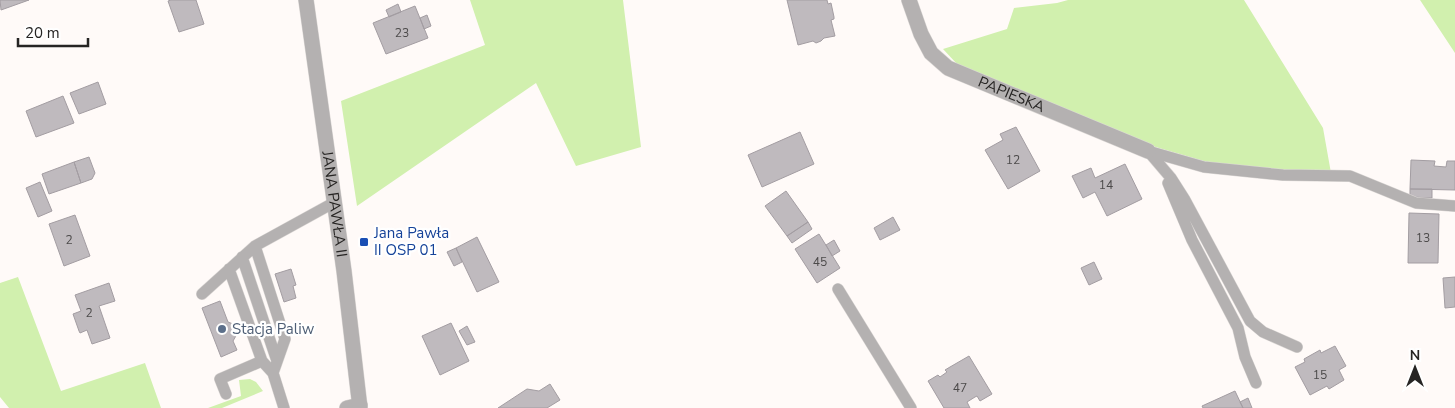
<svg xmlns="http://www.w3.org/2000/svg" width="1455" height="408" font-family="'Nunito Sans',sans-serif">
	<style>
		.green { fill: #d1f0ae }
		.building { fill: #bfbabe; stroke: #a39da2 }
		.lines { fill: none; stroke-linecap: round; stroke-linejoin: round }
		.service-casing { stroke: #dcd8d6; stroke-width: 12 }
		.minor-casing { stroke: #dcd8d6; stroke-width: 16 }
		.tertiary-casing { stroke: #dcd8d6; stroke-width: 16 }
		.service { stroke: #b4b1b1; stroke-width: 11 }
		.minor { stroke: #b4b1b1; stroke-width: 15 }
		.tertiary { stroke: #b4b1b1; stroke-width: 15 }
		.transit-dot { fill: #1a4fb4; stroke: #fff; stroke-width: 2 }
		.service-dot { fill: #5c6f8a; stroke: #fff; stroke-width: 2 }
		.labels { text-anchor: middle; stroke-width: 4.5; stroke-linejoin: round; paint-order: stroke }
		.number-label { font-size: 12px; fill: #4c4a4a }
		.street-label { font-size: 15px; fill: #262423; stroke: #fff }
		.transit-label { font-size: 15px; fill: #164399; stroke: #fff; text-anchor: start }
		.service-label { font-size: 15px; fill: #4e5e75; stroke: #fff; text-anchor: start }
	</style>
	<rect width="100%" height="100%" fill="#fffaf8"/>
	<path class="green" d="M470,0H623L641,147L576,166L536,83L357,206L341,101L485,45Z
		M1068,0H1244L1323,128L1331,173L1217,165L1152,146L957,64L943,49L1007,29L1014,8L1057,3Z
		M1420,0H1455V53Z
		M18,277L61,391L145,363L161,408H9L0,397V283Z
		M250,379L256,382L263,391L222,408H208L241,396L239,380Z"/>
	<path class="building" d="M0,0H29L1,10Z
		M171,0H196L204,24L179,32L168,1Z
		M787,0H827L828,4L831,3L834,17V19L831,20L835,36L824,38L821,41L816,43L813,41L798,45Z
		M398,4L401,12L389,17L386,10Z
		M415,6L428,38L386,54L373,23Z
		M427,15L431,26L424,29L420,18Z
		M98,82L106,104L79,114L70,93Z
		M63,96L74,123L36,137L26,111Z
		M1016,127L1040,171L1008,189L985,150L1003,140L1000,134Z
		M800,132L814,164L762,187L748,155Z
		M89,157L95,173L92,179L81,183L74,162Z
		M1411,160L1435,161L1434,166L1446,167L1447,161H1455V190L1410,189Z
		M74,162L81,183L49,194L42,174Z
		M1125,164L1142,199L1107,216L1095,192L1083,198L1072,176L1091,168L1095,178Z
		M40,182L52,211L38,217L26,188Z
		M1410,189H1432V198L1410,197Z
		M786,191L808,222L787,236L765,206Z
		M1409,213L1439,214L1438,263H1408Z
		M75,215L90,256L64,266L49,224Z
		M893,217L900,230L880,240L874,228Z
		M808,222L812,229L792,243L787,236Z
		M819,234L840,268L817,283L795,249Z
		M477,237L499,282L477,292L456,248Z
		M834,240L840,251L832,256L826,245Z
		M456,248L462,262L454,266L447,252Z
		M1094,262L1102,279L1089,285L1081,268Z
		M291,269L296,285L293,286L296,298L284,302L275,274Z
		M1455,277V307L1445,308L1443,278Z
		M109,283L115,301L99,306L110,338L92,344L87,330L80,333L79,331L73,314L81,311L75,295Z
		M220,301L228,322L233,324L237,334L233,341L237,350L221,357L202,308Z
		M451,323L469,361L440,375L422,336Z
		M467,326L475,342L467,345L459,331Z
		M1335,346L1346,366L1339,370L1344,380L1329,389L1327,386L1310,395L1295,367L1305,362L1304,359L1320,350L1321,353Z
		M969,356L992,394L980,401L977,396L975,397L967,402L970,408H944L928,381L938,375L940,377L947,372L945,370L950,367Z
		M550,384L560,400L547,408H498L527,389L539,391Z
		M1235,391L1243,408H1203L1202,406Z
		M1248,398L1252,408H1243L1240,402Z"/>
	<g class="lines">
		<defs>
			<path id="service" d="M1148,151L1204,167L1283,175L1350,176L1416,203L1455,206
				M1148,151L1171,178L1185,200L1250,321L1263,332L1297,347
				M1168,183L1192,240L1238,328L1245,357L1256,383
				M255,246L285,339L273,373L284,408
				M242,257L277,361
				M229,269L262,361L273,373
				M838,289L911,408
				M202,294L255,246L335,202
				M226,394L220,379L262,361"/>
			<g id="minor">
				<path id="s1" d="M909,0L921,34L931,53L948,68L1148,151"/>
				<path d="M347,408L360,405"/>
			</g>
			<g id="tertiary">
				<path id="s2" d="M306,0L344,271L360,408"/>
			</g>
		</defs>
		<use href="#service" class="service-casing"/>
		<use href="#minor" class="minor-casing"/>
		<use href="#tertiary" class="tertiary-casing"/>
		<use href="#service" class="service"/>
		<use href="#minor" class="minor"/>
		<use href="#tertiary" class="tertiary"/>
	</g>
	<rect class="transit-dot" x="359" y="237" width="10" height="10" rx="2.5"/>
	<circle class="service-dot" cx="222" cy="329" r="5"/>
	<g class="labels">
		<g class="number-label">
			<text x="402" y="37">23</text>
			<text x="1013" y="164">12</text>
			<text x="1106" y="189">14</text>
			<text x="1423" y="242">13</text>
			<text x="69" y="244">2</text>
			<text x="820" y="266">45</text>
			<text x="89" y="317">2</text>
			<text x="1320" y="379">15</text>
			<text x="960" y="392">47</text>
		</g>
		<g class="street-label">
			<text dy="5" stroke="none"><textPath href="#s1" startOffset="149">PAPIESKA</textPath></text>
			<text dy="5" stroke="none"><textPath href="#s2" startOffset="206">JANA PAWŁA II</textPath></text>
		</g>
		<g class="transit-label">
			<text x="374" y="238">Jana Pawła<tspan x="374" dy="17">II OSP 01</tspan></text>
		</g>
		<g class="service-label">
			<text x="232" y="334">Stacja Paliw</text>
		</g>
	</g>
	<g transform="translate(1415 368)" stroke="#ffffff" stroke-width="4" paint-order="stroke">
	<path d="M0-4L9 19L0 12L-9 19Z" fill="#262423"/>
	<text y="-8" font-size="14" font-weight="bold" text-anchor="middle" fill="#262423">N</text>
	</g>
	<path d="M18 38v8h70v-8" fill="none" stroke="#262423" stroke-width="2.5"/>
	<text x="25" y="38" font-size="15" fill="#262423" stroke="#ffffff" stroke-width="4" paint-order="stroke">20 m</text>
</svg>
